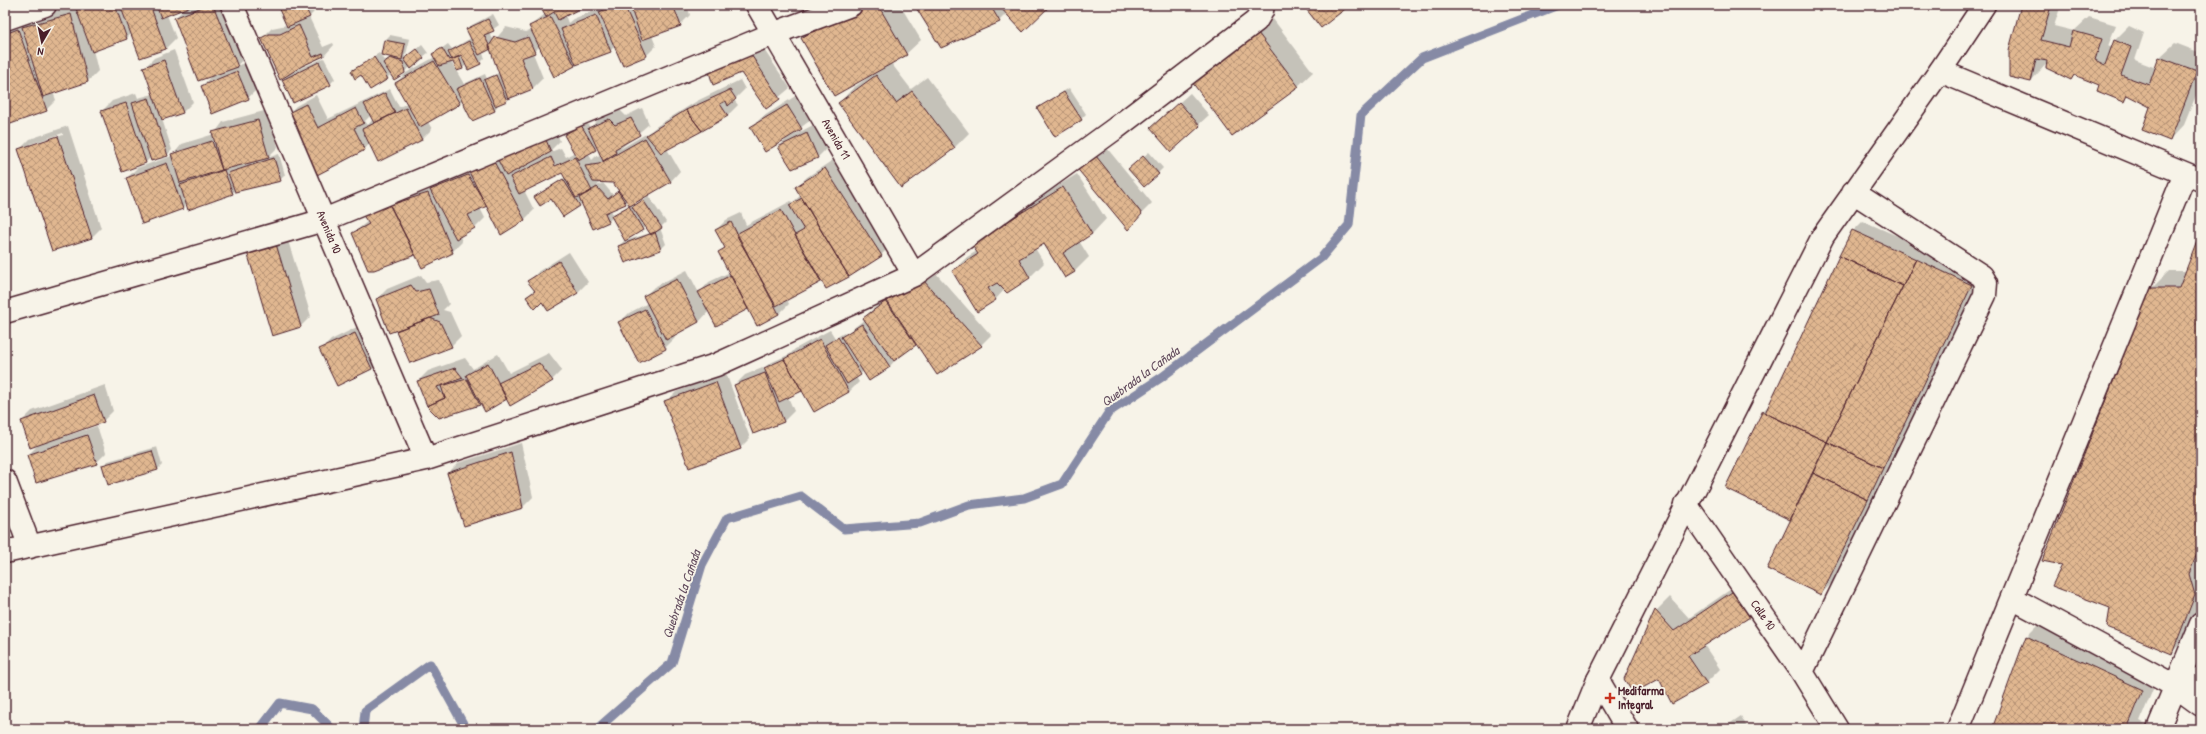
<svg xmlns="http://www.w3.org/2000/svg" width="2206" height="734" font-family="'Patrick Hand',sans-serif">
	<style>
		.shadow { fill: #0003; fill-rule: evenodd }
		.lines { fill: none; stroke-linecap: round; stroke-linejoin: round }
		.stream { stroke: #868aa5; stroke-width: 9 }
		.building { fill: url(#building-cross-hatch); stroke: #4a1f2b }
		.street-casing { stroke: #4a1f2b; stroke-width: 25 }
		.secondary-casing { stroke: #4a1f2b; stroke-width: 25 }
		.street { stroke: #f7f3e8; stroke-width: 22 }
		.secondary { stroke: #f7f3e8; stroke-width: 22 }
		.poi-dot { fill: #c8321e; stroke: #f7f3e8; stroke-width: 1.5 }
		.labels { text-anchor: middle; stroke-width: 3.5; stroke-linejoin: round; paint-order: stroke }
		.street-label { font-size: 12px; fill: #4a1f2b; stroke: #f7f3e8 }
		.poi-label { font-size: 12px; font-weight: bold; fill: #4a1f2b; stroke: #f7f3e8; text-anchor: start }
		.water-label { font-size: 13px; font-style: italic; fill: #634c5e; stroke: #f7f3e8 }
	</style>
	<defs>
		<pattern id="building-cross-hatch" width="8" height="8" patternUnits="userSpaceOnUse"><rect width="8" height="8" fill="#e0b790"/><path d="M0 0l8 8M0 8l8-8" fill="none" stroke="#b89476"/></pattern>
	</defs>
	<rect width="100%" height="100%" fill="#f7f3e8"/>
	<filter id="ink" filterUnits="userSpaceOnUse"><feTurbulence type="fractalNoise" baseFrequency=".025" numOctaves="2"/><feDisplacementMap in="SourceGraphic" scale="8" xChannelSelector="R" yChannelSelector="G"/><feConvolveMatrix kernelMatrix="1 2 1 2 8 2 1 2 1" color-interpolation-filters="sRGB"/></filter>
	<g filter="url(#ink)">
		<path class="shadow" d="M78,5H227L247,56L236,66L247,62L258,88L248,98L202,86L213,74L175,18L186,7L167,15L176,38L166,48L140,57L132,33L126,39L93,50L98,71L88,81L53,92L56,100L46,110L5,125V28L34,17Z
			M278,5H311L314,12L309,17L323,47L333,43L334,45L324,56L292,72L324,58L335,79L330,84L283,80L288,75L262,38L272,28L287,25Z
			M541,5H582L565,15L568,23L573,19L608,5H687L690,15L680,25L652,36L656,46L646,56L615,46L610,51L574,66L540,46L533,53L543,78L533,88L499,103L495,110L472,120L463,101L428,122L432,129L422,139L379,160L370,143L365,149L316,174L286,116L296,106L316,95L328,119L390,89L399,107L408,103L396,83L406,73L435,57L434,54L448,44L452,49L471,38L467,30L472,25L493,14L499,25L489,32L494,41L506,27L526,32L532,30L530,26L545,14ZM491,48L500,72L487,79L485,74L464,84L451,62L454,61L463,68L466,65L480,63L485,58L482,52ZM371,115L373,119L368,125L365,121Z
			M850,5H900L921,40L906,54L891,63L911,89L927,77L969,133L954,148L839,103L853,88L870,76L802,38L816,24Z
			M918,5H1050L1007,13L999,21Z
			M2022,5H2061L2054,26L2074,31L2089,17L2116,25L2108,46L2112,48L2115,40L2129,26L2144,33L2135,60L2156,68L2160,57L2175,43L2201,53V83L2184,125L2170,140L2152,106L2129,95L2124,101L2100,84L2076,74L2071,79L2048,62L2031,81L2010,50Z
			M1273,19L1313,72L1298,86L1233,135L1207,67Z
			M390,35L410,39L406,54L404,56L408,57L422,45L428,53L404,72L391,74L387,78L352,71L379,53L385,62L392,56L385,40Z
			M758,41L790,88L766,108L741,72Z
			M174,50L193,102L183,112L162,119L172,150L167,155L151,157L146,162L122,171L102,111L112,101L136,93L138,98L153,94L144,68L154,58Z
			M740,80L745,89L734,100L738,105L728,115L667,149L680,171L671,181L647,194L666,222L660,228L666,244L661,249L625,262L619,246L624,241L651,233L646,226L642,229L613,217L609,221L582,203L579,205L552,197H535L566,177L563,171L524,190L534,210L524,220L487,205L480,208L485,218L475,228L460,236L462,242L452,252L415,253L374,269L353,233L368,221L360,210L554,125L560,141L548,153L561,148L566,157L575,152L565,135L570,130L586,121L590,128L599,119L619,109L626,116L642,108L649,124L620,149L651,131L657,126L697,101ZM598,147L602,155L596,156L592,160L588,153ZM601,181L613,182L619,190L613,195L603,183L597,186ZM646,195L647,197L636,205L634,202ZM628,201L630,204L613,215L611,210Z
			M1069,88L1086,114L1081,119L1038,108Z
			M1190,93L1209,115L1171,150L1151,128Z
			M797,95L812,119L795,132L796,134L817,123L828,147L818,157L792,168L779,147L789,136L751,128L761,118Z
			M268,110L278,147L267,158L279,154L285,175L280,180L235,190L232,193L187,204L183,208L127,178L137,168L172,156L182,144L214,134L223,122Z
			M68,126L101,228L91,238L20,149L30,139ZM63,133V135L30,146V144Z
			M1106,147L1152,203L1137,218L1076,166Z
			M1149,152L1163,168L1158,173L1134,164Z
			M836,158L891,245L881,255L827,288L821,280L787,299L789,304L779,314L758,324L749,308L717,324L709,311L699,322L673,335L675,338L665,348L619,323L629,313L648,303L644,297L654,287L687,270L699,293L709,282L730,272L720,252L725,247L716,230L726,220L741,213L746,225L791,201L792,203L801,195L797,187L807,177Z
			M1077,174L1106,219L1092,234L1079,241L1089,257L1075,271L1066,277L1044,242L1035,248L1044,263L1030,277L1008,291L1005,289L995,300L953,271L967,257L977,251L987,230Z
			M1863,221L1927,249L1985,271L1897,453L1893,457L1880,484L1881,485L1835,580L1821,594L1792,519L1726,487L1764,410L1770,404L1853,231Z
			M286,234L311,316L301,326L249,252Z
			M2201,234V606L2189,635L2171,653L2111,607L2064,565L2151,289L2169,271H2187Z
			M569,252L588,282L578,292L548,310L542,301L527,297L535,289L529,281L539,271Z
			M933,270L991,335L981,345L917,343L899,356L890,366L869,379L864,371L856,377L859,382L849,392L802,390L788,397L794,411L784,421L735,385L745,375L765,367L770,363L790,354L795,349L830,330L835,338L844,333L845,335L865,319L864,318L874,308Z
			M421,275L426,282L439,280L449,304L443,310L450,312L461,336L451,346L410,362L396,330L377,299L387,289Z
			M365,323L382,359L372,369L321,350L331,340Z
			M549,353L562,370L552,380L507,398L481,403L440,417L418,381L428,371L465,358L473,369L498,354L509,373Z
			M726,373L750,438L740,448L666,402L676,392Z
			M105,385L113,411L103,421L62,435L63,437L97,426L106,453L96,463L28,455L40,443L22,421L32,411Z
			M521,443L533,497L523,507L448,473L458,463Z
			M157,447L162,465L157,470L103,466L108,461Z
			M1750,576L1764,602L1749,617L1704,645L1720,669L1706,683L1656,611L1670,597L1689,618Z
			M2045,618L2160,672L2140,721L2155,729H1993L2027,636Z
			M1741,716L1748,729H1722Z"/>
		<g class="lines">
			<path class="stream" d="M260,729L280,703L312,709L332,729
				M363,729L365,711L430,664L466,729
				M597,729L672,663L702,565L727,518L801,496L844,529L920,523L969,505L1024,498L1062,484L1109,412L1162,377L1321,258L1349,225L1361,115L1422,58L1558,5"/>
		</g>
		<path class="building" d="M78,5H115L127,39L92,52L75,6Z
			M120,5H150L166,49L140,58Z
			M156,5H194L161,18Z
			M207,5H213L238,67L198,81L174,18Z
			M277,5H304L310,17L287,27Z
			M539,5H579L581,8L558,20L554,12L546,17Z
			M617,5H624L647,56L623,66L599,12Z
			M633,5H673L681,26L642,40L630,6Z
			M859,5H878L907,55L834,96L801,38Z
			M917,5H990L1000,22L941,48L915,6Z
			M998,5H1051L1023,32Z
			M1303,5H1342L1345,9L1321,28Z
			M2021,5L2051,6L2041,40L2069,47L2073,31L2102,39L2095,60L2105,65L2114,40L2131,47L2121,75L2149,85L2159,57L2197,71L2170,141L2142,130L2150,107L2127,95L2124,102L2097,91L2099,85L2074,75L2071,80L2046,68L2047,61L2036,59L2031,82L2009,77V50Z
			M71,14L88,82L43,97L22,27Z
			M596,15L611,52L576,65L561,29Z
			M550,16L575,66L554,77L529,26Z
			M488,19L494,31L484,35L491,49L479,55L466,29Z
			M299,25L313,57L323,53L324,56L302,66L280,80L261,38L269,34H280Z
			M18,29L47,111L5,126V34Z
			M1258,33L1299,87L1232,136L1192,82Z
			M495,37L515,42L528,37L535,53L521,58L533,89L508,99L489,46Z
			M384,40L405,44L402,60L381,55Z
			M469,41L481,64L468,70L461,55L452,60L448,52Z
			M442,48L449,60L459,57L463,69L457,71L453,62L439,66L432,54Z
			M417,49L424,58L411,69L404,59Z
			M748,50L780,99L766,109L741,73L713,85L709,72Z
			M374,57L388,79L370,90L361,75L355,79L351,71Z
			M390,58L403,62L405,73L394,80L383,63Z
			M164,60L183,113L162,120L143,67Z
			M434,61L460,104L420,127L395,83Z
			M319,62L331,85L293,103L282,80Z
			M237,71L249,99L212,114L201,86Z
			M496,75L507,101L495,106L484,80Z
			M876,75L896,103L912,91L955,148L901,188L838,103Z
			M480,78L495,111L472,121L456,89Z
			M730,90L736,99L728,106L726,101L720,104L728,116L702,131L686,110Z
			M1064,92L1082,120L1055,137L1037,108Z
			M385,93L395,113L374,123L364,104Z
			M149,98L168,156L151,161L132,103Z
			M1179,102L1200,126L1171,152L1150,128Z
			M126,103L146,163L122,172L101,111Z
			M306,104L318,128L356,108L364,123L354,128L365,150L315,176L284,115Z
			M787,105L802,129L765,152L750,127Z
			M406,108L422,140L378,162L362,129Z
			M686,110L702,131L661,153L646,135Z
			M631,118L640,135L615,149L616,153L603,161L588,128L609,119L615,125Z
			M258,120L269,158L222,170L212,132Z
			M581,125L596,150L578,160L564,135Z
			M807,133L818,158L792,169L778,147Z
			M544,135L551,152L506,176L495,154Z
			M58,136L92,238L52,251L18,149Z
			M645,138L671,182L630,206L613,183L593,182L585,166L599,164Z
			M212,141L222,170L180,183L171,154Z
			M491,156L525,220L501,235L468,170Z
			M1096,156L1142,214L1128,230L1075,166Z
			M1143,156L1159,174L1144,187L1128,169Z
			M551,157L555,166L575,157L592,191L576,198L562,173L519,194L510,177Z
			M274,158L281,181L235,192L228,173Z
			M167,163L183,209L142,224L126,178Z
			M825,168L882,256L849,277L795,187Z
			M224,170L233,194L188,210L180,185Z
			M468,175L487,206L468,215L475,228L456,239L430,190Z
			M563,179L580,206L563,217L551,199L540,206L534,197Z
			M597,187L608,199L618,191L626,204L605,213L609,222L593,229L579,198Z
			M1063,187L1092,234L1063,253L1075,272L1065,278L1044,244L1019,259L1030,278L1007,293L997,283L988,288L996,300L977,312L952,271L978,254L971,244Z
			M428,193L453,253L422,268L390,205Z
			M386,198L415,255L374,270H368L352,233L369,224L359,210Z
			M802,198L849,277L826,289L795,235L804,230L789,205Z
			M643,200L662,228L651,235L632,207Z
			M629,206L643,230L625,241L611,216Z
			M781,210L821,282L776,306L736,234Z
			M731,222L779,314L757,326L718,252L725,248L715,230Z
			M1852,230L1916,259L1903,286L1839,256Z
			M2201,231V544L2189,574L2195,595L2172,654L2107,627L2110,608L2052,586L2062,565L2042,561L2150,288H2179Z
			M655,232L661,250L625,263L618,246Z
			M276,244L301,327L272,336L247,252Z
			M1839,256L1903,286L1827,442L1765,413Z
			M1916,259L1972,285L1883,468L1827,442Z
			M559,261L578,293L548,311L542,302L535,309L526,297L535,291L527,281Z
			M731,275L748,309L716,326L698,292Z
			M677,279L699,322L666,340L643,296Z
			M923,280L982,346L937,375L887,301Z
			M411,285L416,292L429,289L439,315L389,333L376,299Z
			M886,301L916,345L894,361L863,318Z
			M645,309L666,349L639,363L618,322Z
			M430,318L440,322L452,347L410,363L396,331Z
			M862,324L890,367L869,381L841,337Z
			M355,333L372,369L337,386L319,349Z
			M838,337L861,375L847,384L825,345Z
			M820,339L849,392L814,412L784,359Z
			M784,359L802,391L779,402L764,368Z
			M488,363L507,399L485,412L466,375Z
			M539,363L553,381L510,406L498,383Z
			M455,368L463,378L437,387L445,398L427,406L417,381Z
			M765,373L784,422L753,434L734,385Z
			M467,379L480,405L439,418L427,406L445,398L441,386Z
			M716,382L741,449L689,468L664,401Z
			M94,395L104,422L30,448L21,421Z
			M1763,410L1765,413L1827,442L1790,520L1725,488Z
			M87,435L97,464L36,483L27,455Z
			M1827,442L1883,468L1868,500L1813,473Z
			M152,451L158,470L108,485L102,465Z
			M511,452L523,508L464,526L447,473Z
			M1813,473L1868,500L1821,595L1767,569Z
			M1735,590L1750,617L1688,656L1707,684L1672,704L1659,679L1633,693L1624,679L1655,610L1674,631Z
			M2026,636L2143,690L2127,729H1992Z"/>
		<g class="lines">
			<defs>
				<path id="street" d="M232,5L426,459
					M757,5L914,275
					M5,19L45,5
					M1940,71L2201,180
					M5,312L324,220L775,33L851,5
					M5,481L30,547
					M1686,504L1802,672L1837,729
					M5,552L426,459L716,365L914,275L1116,128L1256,21L1262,11L1263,5
					M2012,598L2175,686L2201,705
					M1802,672L1985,295L1986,283L1982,276L1853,192
					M1598,680L1627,729
					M2175,686L2201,678
					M1958,729L2185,174
					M2158,729L2201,624"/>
				<path id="secondary" d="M1578,729L1598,680L1823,236L1940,71L1984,5"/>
			</defs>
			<use href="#street" class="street-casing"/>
			<use href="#secondary" class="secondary-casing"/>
			<use href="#street" class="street"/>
			<use href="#secondary" class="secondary"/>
		</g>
	</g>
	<path class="poi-dot" d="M1608 692h4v4h4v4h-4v4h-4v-4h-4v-4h4z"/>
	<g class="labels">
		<g class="street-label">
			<text transform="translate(836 139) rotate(60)" y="4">Avenida 11</text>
			<text transform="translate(329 232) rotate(67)" y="4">Avenida 10</text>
			<text transform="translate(1763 615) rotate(55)" y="4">Calle 10</text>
		</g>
		<g class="poi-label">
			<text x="1618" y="695">Medifarma<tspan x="1618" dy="14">Integral</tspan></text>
		</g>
		<g class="water-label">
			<text transform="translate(1140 376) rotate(-36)" y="5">Quebrada la Cañada</text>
			<text transform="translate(681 594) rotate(-71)" y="5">Quebrada la Cañada</text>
		</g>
	</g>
	<rect width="2206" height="734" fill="none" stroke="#f7f3e8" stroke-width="20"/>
	<rect x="10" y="10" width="2186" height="714" fill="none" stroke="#4a1f2b" stroke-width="1.5" filter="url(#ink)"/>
	<g transform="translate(42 42) rotate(189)" stroke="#f7f3e8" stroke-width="3" paint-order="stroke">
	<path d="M0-3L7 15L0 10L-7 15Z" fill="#4a1f2b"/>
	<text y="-6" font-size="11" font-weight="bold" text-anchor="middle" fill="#4a1f2b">N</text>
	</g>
</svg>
